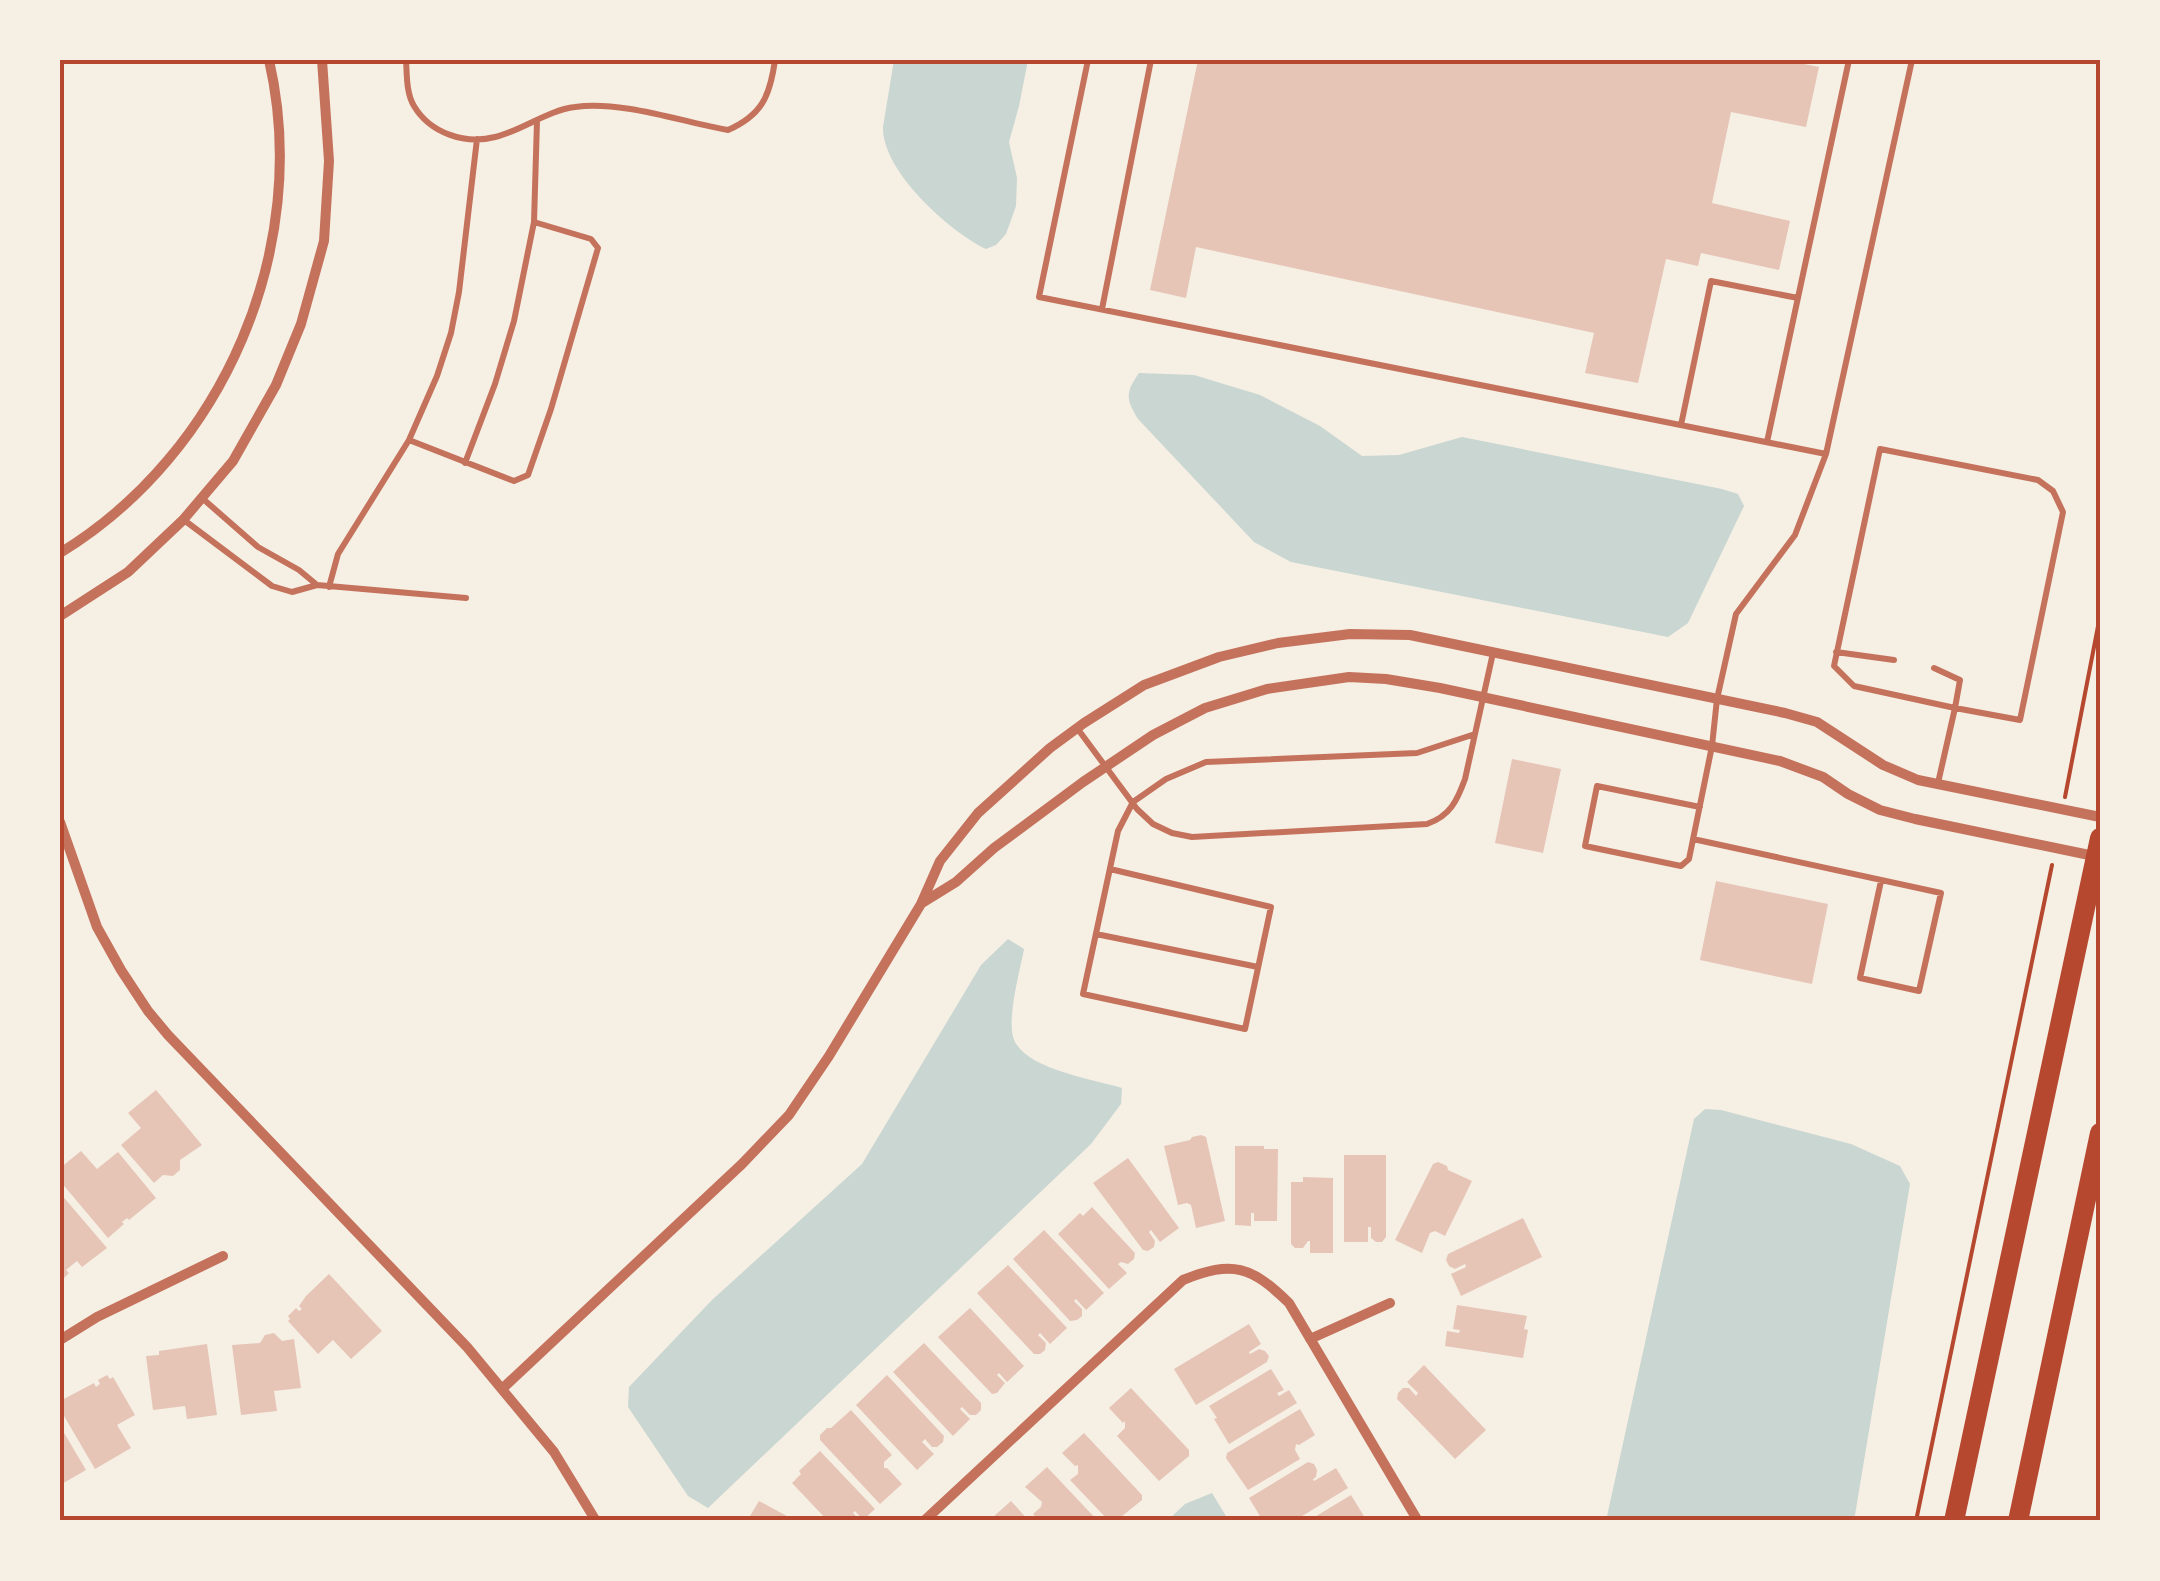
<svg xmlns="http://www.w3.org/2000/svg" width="2160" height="1581" font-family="'Libre Baskerville',serif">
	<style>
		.water { fill: #c9d6d2 }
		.building { fill: #e6c5b7 }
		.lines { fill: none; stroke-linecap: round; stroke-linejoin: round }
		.path { stroke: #b5482f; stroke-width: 4 }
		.service { stroke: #c5725c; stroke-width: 6 }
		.minor { stroke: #c5725c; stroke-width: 10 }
		.primary { stroke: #b5482f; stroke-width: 20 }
		.neatline { fill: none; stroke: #b5482f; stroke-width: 4 }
	</style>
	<rect width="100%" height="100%" fill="#f6efe4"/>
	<path class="water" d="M894,60H1028L1019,106L1009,142L1017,178L1016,206L1006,234L996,245L986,249C949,231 882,171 883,127Z
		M1139,373L1194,375L1260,395L1320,426L1362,456L1399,455L1462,437L1722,489L1738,494L1744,506L1688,623L1668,637L1291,562L1254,542L1138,419C1126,399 1125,393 1139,373Z
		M1008,939L1024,949C1020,971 1005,1023 1015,1042C1030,1070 1093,1079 1122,1088L1121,1104L1091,1144L708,1508L688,1496L628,1407L629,1387L712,1300L862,1164L981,965Z
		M1705,1109L1721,1110L1851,1144L1900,1166L1910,1184L1854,1521H1606L1694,1119Z
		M1212,1493L1229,1521H1167L1185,1504Z"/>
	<path class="building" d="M1198,60H1784L1819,67L1806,127L1731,112L1712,203L1790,221L1779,270L1701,253L1698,266L1666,259L1638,383L1585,373L1594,333L1196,247L1186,298L1150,290Z
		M1512,759L1561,769L1543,853L1495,843Z
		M1716,881L1828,904L1812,984L1700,960Z
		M156,1090L202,1145L180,1160V1170L173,1176L163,1175L154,1183L121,1145L141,1128L128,1113Z
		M1201,1135L1206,1137L1225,1221L1196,1228L1191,1205L1187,1203L1178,1205L1164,1146L1190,1140L1192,1137Z
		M1235,1146H1264V1149H1278L1277,1221H1254V1213H1251V1226L1235,1225Z
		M81,1151L97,1169L118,1152L156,1198L129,1220L127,1218L122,1222L124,1224L108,1238L60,1181V1168Z
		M1344,1155H1386V1237L1382,1242H1376L1371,1238V1227H1368V1242H1344Z
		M1128,1158L1179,1228L1160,1242L1151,1230L1149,1232L1155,1241L1154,1247L1148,1251L1143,1250L1093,1183Z
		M1438,1162L1447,1166L1448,1170L1472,1181L1445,1236L1435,1231L1430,1233L1422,1253L1395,1240L1433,1164Z
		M1303,1177L1333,1178V1253H1310V1241H1308L1303,1248H1295L1291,1244V1182H1303Z
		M60,1193L107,1248L82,1267L77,1261L66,1270L69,1273L60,1282Z
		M1092,1207L1135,1253L1134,1259L1128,1264L1121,1262L1118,1264L1127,1273L1109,1289L1058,1234L1080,1213L1083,1216Z
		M1523,1218L1542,1257L1461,1296L1451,1274L1466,1267L1465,1264L1455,1269L1449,1266L1446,1260L1448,1254Z
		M1044,1230L1104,1293L1086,1310L1076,1299L1074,1301L1082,1309V1316L1077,1320L1070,1321L1013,1259Z
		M1008,1265L1067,1328L1050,1344L1040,1333L1038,1335L1046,1343L1045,1350L1040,1354H1034L977,1293Z
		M329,1274L382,1331L351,1359L333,1340L318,1354L288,1321L290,1319L288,1316L296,1308L299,1311L302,1309L299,1306L306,1296Z
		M1457,1305L1527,1316L1524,1329L1528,1330L1523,1358L1445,1346L1447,1331L1459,1333L1460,1330L1453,1329Z
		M970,1308L1024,1366L1007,1382L999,1373L997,1375L1005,1383L997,1393L992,1394L938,1337Z
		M1249,1324L1261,1344L1249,1352L1250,1354L1259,1349L1265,1351L1269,1356L1267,1362L1196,1405L1174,1369Z
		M274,1333L282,1341L294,1339L301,1388L274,1391L277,1411L241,1415L232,1345L260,1343L265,1335Z
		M924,1343L981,1403V1410L976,1415H970L962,1407L960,1409L970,1419L953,1436L893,1372Z
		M207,1344L217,1415L187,1419L185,1406L153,1410L146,1356L159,1355V1351Z
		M1424,1365L1486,1430L1455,1459L1397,1399L1398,1393L1403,1388H1409L1416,1396L1418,1393L1407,1382Z
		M1271,1369L1284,1390L1277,1393L1279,1396L1289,1390L1297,1403L1229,1444L1214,1419L1217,1418L1209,1406Z
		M107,1375L110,1379L113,1377L135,1415L117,1425L131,1448L95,1469L60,1409V1401L94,1383L96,1387L100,1384L98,1380Z
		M887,1375L944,1436L943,1442L937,1447H932L925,1439L922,1442L934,1454L917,1470L856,1405Z
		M1131,1388L1189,1450V1456L1159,1481L1117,1436L1125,1428V1421L1123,1423L1109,1408Z
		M1300,1409L1315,1435L1299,1445L1296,1444L1295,1450L1300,1459L1248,1490L1226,1458L1227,1453Z
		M851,1410L892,1455L884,1462V1468H887L902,1484L880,1504L820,1440V1435L827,1428H831Z
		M60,1426L86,1470L60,1485Z
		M1084,1433L1142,1495V1500L1116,1521H1109L1070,1480L1078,1474V1465L1075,1466L1062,1453Z
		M820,1451L875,1509L863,1520L855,1511L853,1513L858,1518L855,1521H828L792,1483L801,1474L799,1471Z
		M1308,1462L1314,1464L1317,1470L1316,1477L1313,1479L1314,1481L1336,1468L1348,1488L1294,1521H1263L1249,1498Z
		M1047,1467L1098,1521H1040L1033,1514L1041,1507L1042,1502L1025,1487Z
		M1351,1495L1367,1521H1308Z
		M759,1501L796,1521H747Z
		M1011,1501L1029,1521H996L993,1517Z"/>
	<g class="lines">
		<path class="path" d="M2065,797L2100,616
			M1916,1521L2052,865"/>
		<path class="service" d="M406,60C407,74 406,93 414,106C430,133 465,145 495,137C521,131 548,110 575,107C620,100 683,122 728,130C762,115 770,96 775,60
			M1088,60L1039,297L1826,454L1912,60
			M534,222L537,121
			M1102,309L1151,60
			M1681,425L1711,281L1798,298
			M409,440L514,481L528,475L551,409L598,248L591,239L534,222L514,321L495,384L465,463
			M1767,442L1849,60
			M184,520L272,586L292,592L317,585L299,570L258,547L202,498
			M317,585L466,598
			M329,587L338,554L409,440L437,376L451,333L459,292L477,139
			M1836,652L1894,660
			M1934,668L1960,680L1955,708L1854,686L1834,666L1880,449L2038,480L2053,491L2063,512L2020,720L1955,708L1938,783
			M1077,728L1137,809L1153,824L1172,833L1192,837L1427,824C1450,816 1457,801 1465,779L1493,653
			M1700,807L1597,786L1585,846L1681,866L1689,859L1712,746L1717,699L1736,614L1795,535L1826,454
			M1693,839L1941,893L1919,991L1860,978L1881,881
			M1110,869L1271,907L1245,1029L1083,994L1118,831L1133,802L1166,779L1206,762L1417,753L1475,734
			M1096,934L1258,967"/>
		<path class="minor" d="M60,553C224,453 312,247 269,60
			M60,616L128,572L183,520L233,461L276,385L301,324L324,241L329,161L322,60
			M60,822L97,927L121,970L148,1011L168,1035L467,1347L554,1452L596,1521
			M922,903L956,882L994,848L1083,782L1153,735L1205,708L1267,689L1349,677L1386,679L1440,688L1780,761L1823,777L1848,794L1880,810L1915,819L2099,857
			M1310,1339L1390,1303
			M60,1340L97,1317L223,1256
			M503,1388L742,1164L789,1115L829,1056L921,904L940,861L978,813L1050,748L1084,723L1144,685L1219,657L1278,643L1350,634L1410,635L1785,713L1817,722L1883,765L1918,780L2100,817
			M924,1521L1183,1280C1233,1260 1251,1266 1289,1303L1418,1521"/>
		<path class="primary" d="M1954,1521L2100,838
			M2018,1521L2100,1133"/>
	</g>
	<rect width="2160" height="1581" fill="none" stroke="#f6efe4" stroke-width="125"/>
	<rect x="62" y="62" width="2036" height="1456" class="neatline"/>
</svg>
